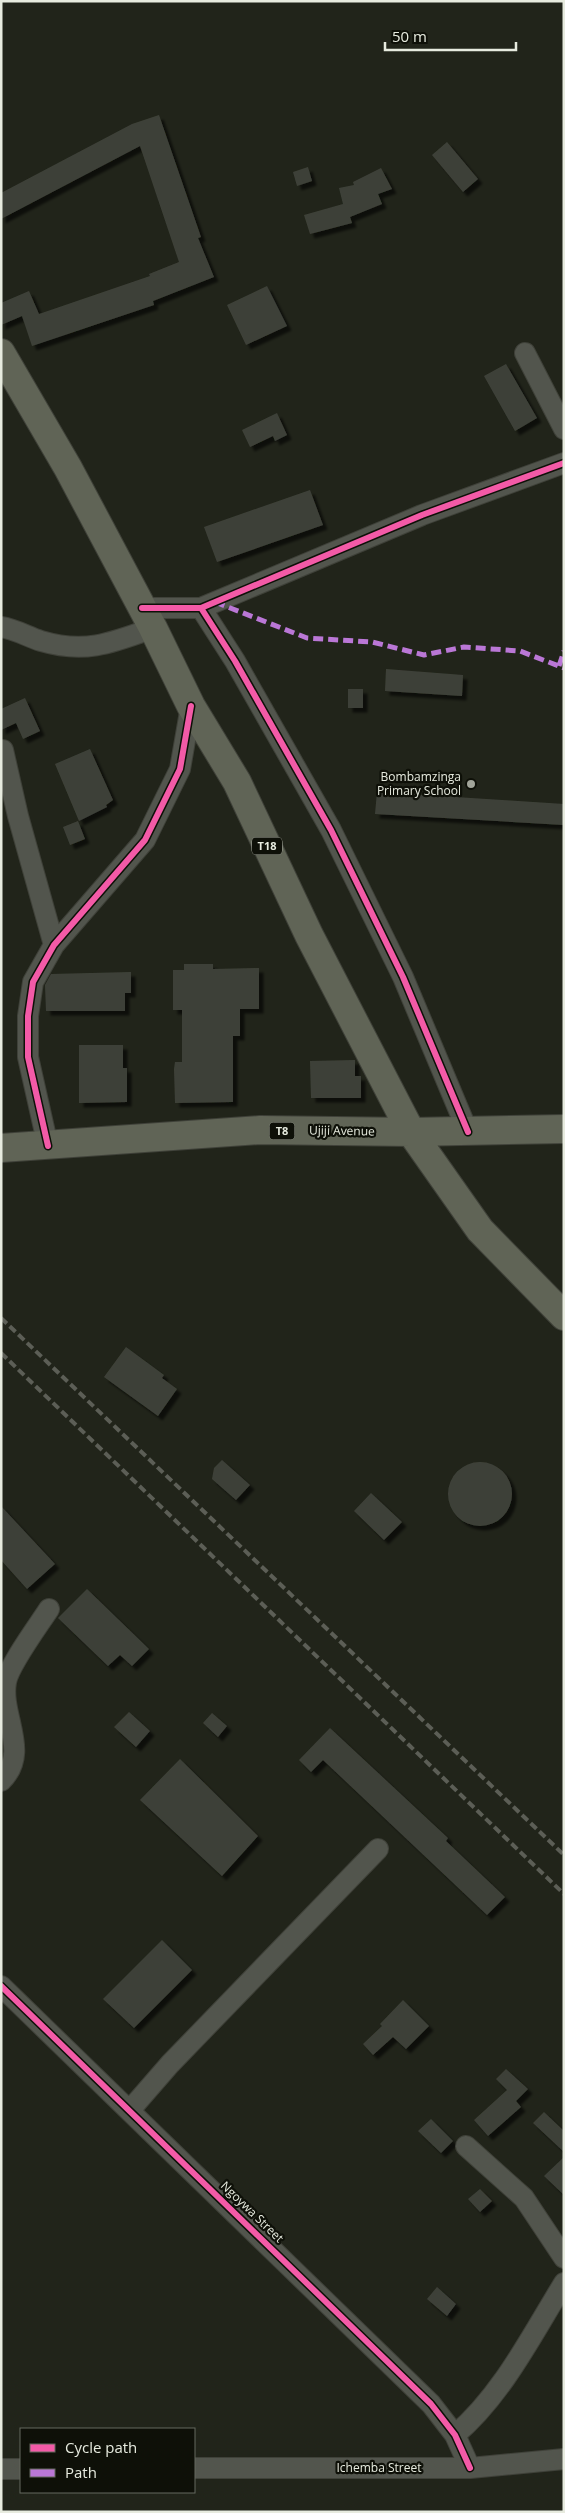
<svg xmlns="http://www.w3.org/2000/svg" width="565" height="2513" font-family="'Open Sans',sans-serif">
	<style>
		.building { fill: #3e4138; filter: url(#shadow) }
		.lines { fill: none; stroke-linecap: round; stroke-linejoin: round }
		.minor-casing { stroke: #3f4139; stroke-width: 22 }
		.highway-casing { stroke: #3f4139; stroke-width: 30 }
		.minor { stroke: #52554d; stroke-width: 20 }
		.highway { stroke: #606456; stroke-width: 28 }
		.rail { stroke: #5c5e56; stroke-width: 4; stroke-dasharray: 8 4; stroke-linecap: butt }
		.quiet { stroke: #ba77d6; stroke-width: 5; stroke-dasharray: 10 5; stroke-linecap: butt }
		.cycleway-casing { stroke: #0e1008; stroke-width: 9 }
		.cycleway { stroke: #f35aa7; stroke-width: 6 }
		.poi-dot { fill: #a2a59a; stroke: #0e1008; stroke-width: 2 }
		.labels { text-anchor: middle; stroke-width: 4.5; stroke-linejoin: round; paint-order: stroke }
		.shield { fill: #0e1008; stroke: #a6a99e; stroke-width: 1 }
		.shield-label { font-size: 11px; font-weight: bold; fill: #e7ebdf }
		.poi-label { font-size: 12px; fill: #e7ebdf; stroke: #0e1008; text-anchor: end }
		.street-label { font-size: 12px; fill: #e7ebdf; stroke: #0e1008 }
	</style>
	<defs>
		<filter id="shadow"><feDropShadow dx="4.5" dy="4.5" stdDeviation="1" flood-color="#0009"/></filter>
	</defs>
	<rect width="100%" height="100%" fill="#21241a"/>
	<path class="building" d="M159,115L201,237L198,238L214,277L153,301L154,305L32,346L22,316L1,325V303L29,291L39,314L150,276L149,274L179,262L140,146L1,219V193L132,124Z
		M447,142L478,179L463,192L432,155Z
		M308,167L312,181L297,186L293,172Z
		M381,168L392,189L378,194L382,204L350,217L352,223L310,234L304,215L343,204L339,188L354,185L353,182Z
		M267,286L287,326L246,345L227,305Z
		M506,364L537,418L515,431L484,376Z
		M277,413L287,435L275,441L273,436L250,447L242,430Z
		M310,490L323,525L217,562L204,527Z
		M386,669L463,675L462,696L385,691Z
		M348,689H363V708H348Z
		M25,698L40,731L23,739L16,723L1,730V709Z
		M90,749L113,800L106,805L107,807L79,821L55,764Z
		M377,792L564,804V825L375,814Z
		M78,821L85,839L70,845L63,827Z
		M184,964H213V969L259,968V1009H240V1036H233V1102L175,1103L174,1069L175,1062H182V1010H173V970H184Z
		M131,972V993H125V1011H46L45,985L51,974Z
		M79,1045H123V1068H127V1102L79,1103Z
		M355,1060V1076H361V1098H311L310,1061Z
		M126,1347L164,1375L162,1378L177,1389L158,1416L104,1377Z
		M222,1460L250,1485L236,1500L212,1479L214,1468Z
		M448 1494a32 32 0 1 1 64 0a32 32 0 1 1-64 0Z
		M371,1493L402,1522L384,1540L354,1511Z
		M1,1506L55,1564L27,1589L1,1560Z
		M87,1589L149,1649L132,1666L120,1655L108,1666L58,1618Z
		M129,1712L150,1731L136,1747L114,1727Z
		M212,1713L227,1726L218,1737L203,1723Z
		M330,1728L448,1838L446,1841L505,1897L487,1915L323,1760L311,1772L299,1760Z
		M180,1759L258,1836L222,1876L140,1800Z
		M162,1940L192,1970L134,2028L103,1999Z
		M403,2000L429,2026L406,2049L393,2037L373,2055L363,2044L382,2026L380,2024Z
		M506,2069L528,2089L516,2101L521,2107L488,2136L474,2120L507,2090L496,2079Z
		M544,2112L564,2131V2152L533,2123Z
		M431,2119L453,2141L441,2153L418,2131Z
		M564,2157V2195L544,2176Z
		M480,2189L492,2201L480,2212L468,2199Z
		M437,2287L456,2304L447,2316L427,2299Z"/>
	<g class="lines">
		<defs>
			<path id="minor" d="M525,353L564,429
				M142,608H201L422,515L564,463
				M201,608L235,661L331,830L403,977L468,1132
				M1,627C15,629 28,637 41,641C85,654 112,643 153,628
				M3,750L18,816L54,945
				M48,1146L28,1057V1016L33,982L54,945L145,840L180,769L191,706
				M1,1781C31,1752 0,1716 6,1682C9,1665 38,1626 49,1609
				M1,1986L431,2404L455,2435L470,2468
				M130,2110L170,2064L378,1849
				M466,2146L524,2198L564,2258
				M455,2435C502,2395 532,2335 564,2283
				M194,2468H470L564,2459
				M1,2469H21"/>
			<path id="highway" d="M1,353L68,468L153,628L191,706L237,782L309,935L411,1132L480,1230L564,1316
				M1,1148L260,1130L411,1132L564,1129"/>
		</defs>
		<use href="#minor" class="minor-casing"/>
		<use href="#highway" class="highway-casing"/>
		<use href="#minor" class="minor"/>
		<use href="#highway" class="highway"/>
		<path class="rail" d="M1,1318L564,1855
			M1,1353L564,1894"/>
		<path class="quiet" d="M215,602L307,638L372,642L424,655L464,647L520,651L564,668
			M559,666L564,651"/>
		<defs>
			<path id="cycleway" d="M142,608H201L422,515L564,463
				M201,608L235,661L331,830L403,977L468,1132
				M48,1146L28,1057V1016L33,982L54,945L145,840L180,769L191,706
				M1,1986L431,2404L455,2435L470,2468"/>
		</defs>
		<use href="#cycleway" class="cycleway-casing"/>
		<use href="#cycleway" class="cycleway"/>
	</g>
	<circle class="poi-dot" cx="471" cy="784" r="5"/>
	<g class="labels">
		<g class="shield">
			<rect x="252" y="837.5" width="30" height="17" rx="4"/>
			<rect x="269.5" y="1122.5" width="25" height="17" rx="4"/>
		</g>
		<g class="shield-label">
			<text x="267" y="850">T18</text>
			<text x="282" y="1135">T8</text>
		</g>
		<g class="poi-label">
			<text x="461" y="781">Bombamzinga<tspan x="461" dy="14">Primary School</tspan></text>
		</g>
		<g class="street-label">
			<text transform="translate(342 1131) rotate(1)" y="4">Ujiji Avenue</text>
			<text transform="translate(252 2212) rotate(44)" y="4">Ngoywa Street</text>
			<text x="379" y="2472">Ichemba Street</text>
		</g>
	</g>
	<rect width="565" height="2513" fill="none" stroke="#e7ebdf" stroke-width="5"/>
	<rect x="20" y="2428" width="175" height="65" fill="#0e1008" stroke="#65685e"/>
	<rect x="30" y="2444" width="25" height="8" fill="#f35aa7" stroke="#65685e"/>
	<text x="65" y="2453" font-size="15" fill="#e7ebdf">Cycle path</text>
	<rect x="30" y="2469" width="25" height="8" fill="#ba77d6" stroke="#65685e"/>
	<text x="65" y="2478" font-size="15" fill="#e7ebdf">Path</text>
	<path d="M385 42v8h131v-8" fill="none" stroke="#e7ebdf" stroke-width="2.5"/>
	<text x="392" y="42" font-size="15" fill="#e7ebdf" stroke="#0e1008" stroke-width="4" paint-order="stroke">50 m</text>
</svg>
